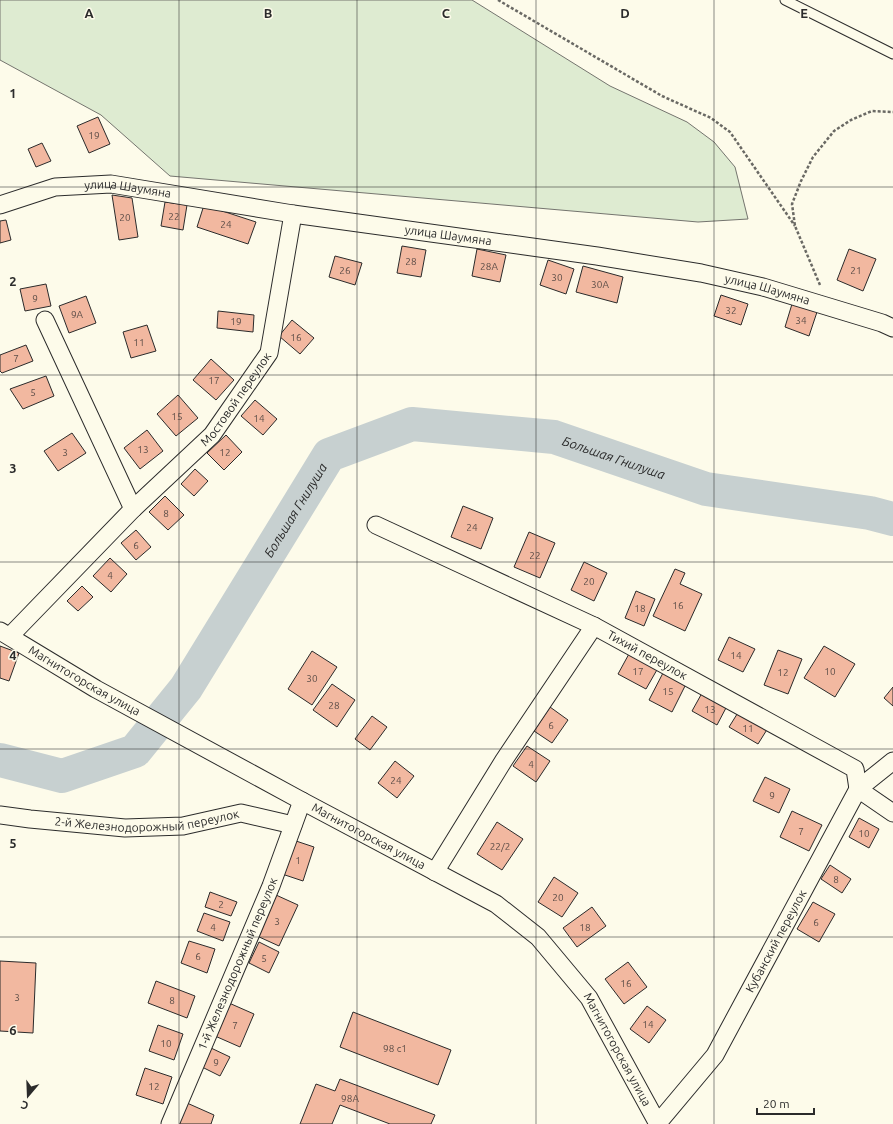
<svg xmlns="http://www.w3.org/2000/svg" width="893" height="1124" font-family="Ubuntu,sans-serif">
	<style>
		.green { fill: #deebd1; stroke: #74746e }
		.lines { fill: none; stroke-linecap: round; stroke-linejoin: round }
		.river { stroke: #c7d0d0; stroke-width: 34 }
		.building { fill: #f2b8a0; stroke: #2b2b2b }
		.lane-casing { stroke: #2b2b2b; stroke-width: 11 }
		.street-casing { stroke: #2b2b2b; stroke-width: 19 }
		.path { stroke: #6a6964; stroke-width: 2.5; stroke-dasharray: 3 2; stroke-linecap: butt }
		.lane { stroke: #fdfbea; stroke-width: 9 }
		.street { stroke: #fdfbea; stroke-width: 17 }
		.grid { fill: none; stroke: #2b2b2b; stroke-width: 1; stroke-opacity: 0.55 }
		.labels { text-anchor: middle; stroke-width: 3; stroke-linejoin: round; paint-order: stroke }
		.number-label { font-size: 10px; fill: #5d4e48 }
		.street-label { font-size: 12px; fill: #2b2b2b; stroke: #fdfbea }
		.water-label { font-size: 13px; font-style: italic; fill: #2b2b2b; stroke: #fdfbea }
		.grid-label { font-size: 13px; text-anchor: middle; font-weight: bold; fill: #2b2b2b; stroke: #fdfbea; stroke-width: 3; stroke-linejoin: round; paint-order: stroke }
	</style>
	<rect width="100%" height="100%" fill="#fdfbea"/>
	<path class="green" d="M0,0H472L610,86L687,122L714,142L735,167L748,219L698,222L170,176L101,115L0,60Z"/>
	<g class="lines">
		<path class="river" id="s1" d="M0,760L62,776L135,751L186,688L329,455L412,424L554,437L706,489L870,513L893,519"/>
	</g>
	<path class="building" d="M98,117L110,144L89,153L77,126Z
		M42,143L51,161L36,167L28,149Z
		M112,195L132,198L138,237L119,240Z
		M165,202L187,205L183,230L161,226Z
		M204,205L256,222L248,244L197,227Z
		M6,220L11,240L0,243V221Z
		M402,246L426,250L421,277L397,273Z
		M477,249L506,255L500,282L472,276Z
		M849,249L876,259L863,291L837,280Z
		M335,256L362,263L355,285L329,277Z
		M548,260L574,269L566,294L540,285Z
		M583,266L623,277L617,303L576,292Z
		M46,284L51,306L25,311L20,289Z
		M721,295L748,304L741,325L714,316Z
		M86,296L96,323L69,333L59,306Z
		M792,304L817,312L809,336L785,327Z
		M218,311L254,315L253,332L217,328Z
		M292,320L314,338L300,354L279,336Z
		M147,325L156,351L131,358L123,332Z
		M26,345L33,361L2,373L0,371V355Z
		M211,359L234,380L216,400L193,380Z
		M46,376L54,396L23,409L10,389Z
		M178,395L198,418L176,436L157,414Z
		M255,400L277,419L263,435L241,416Z
		M147,430L163,451L140,469L124,448Z
		M72,433L86,453L58,471L44,451Z
		M226,435L242,452L224,470L207,453Z
		M195,469L208,481L194,496L181,484Z
		M165,496L184,515L168,530L149,512Z
		M463,506L493,518L481,549L451,537Z
		M136,530L151,547L136,560L121,543Z
		M529,532L555,543L540,578L514,567Z
		M110,558L127,574L111,592L93,576Z
		M584,562L607,573L594,601L571,590Z
		M675,569L685,573L680,584L702,594L685,631L653,616Z
		M82,586L93,597L78,611L67,601Z
		M636,591L655,599L644,626L625,618Z
		M729,637L755,649L743,672L718,660Z
		M0,646L19,653L9,681L0,678Z
		M824,646L855,664L835,697L804,678Z
		M778,650L802,659L788,694L764,685Z
		M312,651L337,667L312,705L288,689Z
		M630,652L658,668L646,689L618,674Z
		M664,671L687,682L672,712L649,700Z
		M332,684L355,700L337,727L313,710Z
		M893,687V706L884,698Z
		M702,693L727,706L717,725L692,711Z
		M550,707L568,720L552,743L534,731Z
		M739,711L768,728L758,744L729,727Z
		M372,716L387,727L370,750L355,739Z
		M527,746L550,761L536,782L513,766Z
		M395,761L414,776L397,798L378,783Z
		M765,777L790,789L779,813L753,801Z
		M792,811L822,825L809,851L780,837Z
		M859,818L879,829L869,848L849,837Z
		M497,822L523,839L502,870L477,854Z
		M293,840L314,847L303,881L282,874Z
		M830,865L851,879L842,893L821,879Z
		M554,877L578,893L562,917L538,902Z
		M210,892L237,902L231,916L205,907Z
		M276,895L298,905L279,946L257,936Z
		M813,902L835,914L819,942L797,929Z
		M592,907L606,926L577,947L563,928Z
		M204,913L230,922L223,941L197,931Z
		M189,941L215,949L207,973L181,963Z
		M259,942L279,952L269,973L249,963Z
		M0,961L36,963L33,1033L0,1031Z
		M628,962L647,987L624,1004L605,979Z
		M156,981L195,996L187,1018L148,1003Z
		M229,1003L254,1014L240,1047L215,1036Z
		M647,1006L666,1020L649,1043L630,1029Z
		M353,1012L451,1050L438,1085L340,1047Z
		M158,1025L183,1034L174,1060L149,1051Z
		M211,1048L230,1057L220,1076L202,1067Z
		M145,1068L172,1077L163,1104L136,1095Z
		M340,1079L435,1115L431,1124H390L340,1105L332,1124H300L316,1084L335,1091Z
		M187,1103L214,1115L211,1124H178Z"/>
	<g class="lines">
		<defs>
			<path id="lane" d="M785,0L893,54"/>
			<g id="street">
				<path id="s2" d="M0,205L55,187L111,184L293,214L597,256L701,273L763,287L882,323L893,328"/>
				<path d="M45,320L133,509"/>
				<path id="s3" d="M376,525L594,626L855,769L858,789L893,813"/>
				<path id="s4" d="M0,631L96,689L302,801L496,904L538,937L589,998L658,1124"/>
				<path id="s5" d="M10,636L133,509L212,435L269,353L293,214"/>
				<path id="s6" d="M0,815L30,819L125,828L183,826L241,813L293,825"/>
				<path d="M435,872L504,760L594,626"/>
				<path id="s7" d="M658,1123L715,1055L858,789L893,761"/>
				<path id="s8" d="M170,1124L271,886L302,801"/>
			</g>
		</defs>
		<use href="#lane" class="lane-casing"/>
		<use href="#street" class="street-casing"/>
		<path class="path" d="M498,0L662,96L711,118L730,132L795,226
			M820,285L795,226L792,204L801,181L813,157L834,131L851,120L872,111L893,112"/>
		<use href="#lane" class="lane"/>
		<use href="#street" class="street"/>
	</g>
	<path class="grid" d="M179,0V1124M357,0V1124M536,0V1124M714,0V1124M0,187H893M0,375H893M0,562H893M0,749H893M0,937H893"/>
	<g class="labels">
		<g class="number-label">
			<text x="94" y="139">19</text>
			<text x="174" y="220">22</text>
			<text x="125" y="221">20</text>
			<text x="226" y="228">24</text>
			<text x="411" y="265">28</text>
			<text x="489" y="270">28А</text>
			<text x="345" y="274">26</text>
			<text x="856" y="274">21</text>
			<text x="557" y="281">30</text>
			<text x="600" y="288">30А</text>
			<text x="35" y="302">9</text>
			<text x="731" y="314">32</text>
			<text x="77" y="318">9А</text>
			<text x="801" y="324">34</text>
			<text x="236" y="325">19</text>
			<text x="296" y="341">16</text>
			<text x="139" y="346">11</text>
			<text x="16" y="362">7</text>
			<text x="214" y="384">17</text>
			<text x="33" y="396">5</text>
			<text x="177" y="420">15</text>
			<text x="259" y="422">14</text>
			<text x="143" y="453">13</text>
			<text x="65" y="456">3</text>
			<text x="225" y="456">12</text>
			<text x="166" y="517">8</text>
			<text x="472" y="531">24</text>
			<text x="136" y="549">6</text>
			<text x="535" y="559">22</text>
			<text x="110" y="579">4</text>
			<text x="589" y="585">20</text>
			<text x="678" y="609">16</text>
			<text x="640" y="612">18</text>
			<text x="736" y="659">14</text>
			<text x="638" y="675">17</text>
			<text x="830" y="675">10</text>
			<text x="783" y="676">12</text>
			<text x="312" y="682">30</text>
			<text x="668" y="695">15</text>
			<text x="334" y="709">28</text>
			<text x="710" y="713">13</text>
			<text x="551" y="729">6</text>
			<text x="748" y="732">11</text>
			<text x="531" y="768">4</text>
			<text x="396" y="784">24</text>
			<text x="772" y="799">9</text>
			<text x="801" y="835">7</text>
			<text x="864" y="837">10</text>
			<text x="500" y="850">22/2</text>
			<text x="298" y="864">1</text>
			<text x="836" y="883">8</text>
			<text x="558" y="901">20</text>
			<text x="221" y="908">2</text>
			<text x="277" y="925">3</text>
			<text x="816" y="926">6</text>
			<text x="213" y="931">4</text>
			<text x="585" y="931">18</text>
			<text x="198" y="960">6</text>
			<text x="264" y="962">5</text>
			<text x="626" y="987">16</text>
			<text x="17" y="1001">3</text>
			<text x="172" y="1004">8</text>
			<text x="648" y="1028">14</text>
			<text x="235" y="1029">7</text>
			<text x="166" y="1047">10</text>
			<text x="395" y="1052">98 с1</text>
			<text x="216" y="1066">9</text>
			<text x="154" y="1090">12</text>
			<text x="350" y="1102">98А</text>
		</g>
		<g class="street-label">
			<text dy="4" stroke="none"><textPath href="#s2" startOffset="131">улица Шаумяна</textPath></text>
			<text dy="4" stroke="none"><textPath href="#s2" startOffset="455">улица Шаумяна</textPath></text>
			<text dy="4" stroke="none"><textPath href="#s2" startOffset="779">улица Шаумяна</textPath></text>
			<text dy="4" stroke="none"><textPath href="#s5" startOffset="328">Мостовой переулок</textPath></text>
			<text dy="4" stroke="none"><textPath href="#s3" startOffset="301">Тихий переулок</textPath></text>
			<text dy="4" stroke="none"><textPath href="#s4" startOffset="98">Магнитогорская улица</textPath></text>
			<text dy="4" stroke="none"><textPath href="#s6" startOffset="148">2-й Железнодорожный переулок</textPath></text>
			<text dy="4" stroke="none"><textPath href="#s4" startOffset="422">Магнитогорская улица</textPath></text>
			<text dy="4" stroke="none"><textPath href="#s7" startOffset="218">Кубанский переулок</textPath></text>
			<text dy="4" stroke="none"><textPath href="#s8" startOffset="174">1-й Железнодорожный переулок</textPath></text>
			<text dy="4" stroke="none"><textPath href="#s4" startOffset="758">Магнитогорская улица</textPath></text>
		</g>
		<g class="water-label">
			<text dy="5" stroke="none"><textPath href="#s1" startOffset="790">Большая Гнилуша</textPath></text>
			<text dy="5" stroke="none"><textPath href="#s1" startOffset="431">Большая Гнилуша</textPath></text>
		</g>
	</g>
	<g class="grid-label">
		<text x="89" y="18">A</text>
		<text x="268" y="18">B</text>
		<text x="446" y="18">C</text>
		<text x="625" y="18">D</text>
		<text x="804" y="18">E</text>
		<text x="13" y="98">1</text>
		<text x="13" y="286">2</text>
		<text x="13" y="473">3</text>
		<text x="13" y="660">4</text>
		<text x="13" y="848">5</text>
		<text x="13" y="1035">6</text>
	</g>
	<g transform="translate(28 1096) rotate(199)" stroke="#fdfbea" stroke-width="3" paint-order="stroke">
	<path d="M0-3L7 15L0 10L-7 15Z" fill="#2b2b2b"/>
	<text y="-6" font-size="11" font-weight="bold" text-anchor="middle" fill="#2b2b2b">С</text>
	</g>
	<path d="M757 1108v6h57v-6" fill="none" stroke="#2b2b2b" stroke-width="2"/>
	<text x="763" y="1108" font-size="12" fill="#2b2b2b" stroke="#fdfbea" stroke-width="3" paint-order="stroke">20 m</text>
</svg>
